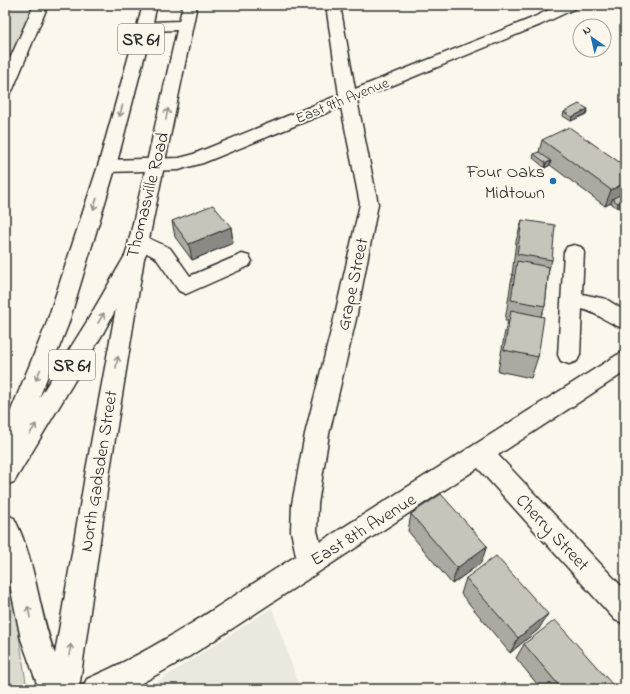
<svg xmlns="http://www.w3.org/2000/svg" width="630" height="694" font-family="'Indie Flower',sans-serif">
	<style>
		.built { fill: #ebe8de }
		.green { fill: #dddad0; stroke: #84827e }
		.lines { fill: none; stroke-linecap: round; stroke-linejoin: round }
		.minor-casing { stroke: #2b2b2b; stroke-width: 3 }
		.major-casing { stroke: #2b2b2b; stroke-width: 3 }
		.minor { fill: #fbf7ec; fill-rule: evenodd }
		.major { fill: #fbf7ec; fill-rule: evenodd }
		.wall { fill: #aba9a2; stroke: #2b2b2b }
		.shaded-wall { fill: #8b8984; stroke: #2b2b2b }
		.building { fill: #c7c4bc; stroke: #2b2b2b }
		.oneway { stroke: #93918c }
		.poi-dot { fill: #1f6fb2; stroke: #fbf7ec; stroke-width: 1.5 }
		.labels { text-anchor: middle; stroke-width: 4; stroke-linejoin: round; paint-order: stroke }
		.far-street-label { font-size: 15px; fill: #2b2b2b; stroke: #fbf7ec }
		.shield { fill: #fbf7ec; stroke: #696865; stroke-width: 1 }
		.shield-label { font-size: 17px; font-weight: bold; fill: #2b2b2b }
		.poi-label { font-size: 18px; fill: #2b2b2b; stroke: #fbf7ec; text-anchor: end }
		.street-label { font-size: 18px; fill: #2b2b2b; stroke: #fbf7ec }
	</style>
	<rect width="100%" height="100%" fill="#fbf7ec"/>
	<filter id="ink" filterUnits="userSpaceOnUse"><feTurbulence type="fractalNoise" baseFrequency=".025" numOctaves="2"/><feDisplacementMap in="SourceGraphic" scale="8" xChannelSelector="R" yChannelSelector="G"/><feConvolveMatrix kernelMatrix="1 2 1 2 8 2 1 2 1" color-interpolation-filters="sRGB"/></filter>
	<g filter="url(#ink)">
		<path class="built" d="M272,608L300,689H146Z"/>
		<path class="green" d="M5,5H36L5,67Z
			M9,570L27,689H5V571Z"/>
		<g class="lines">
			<defs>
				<path id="minor" d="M34,5H48L13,89L11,92L5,94V70Z
					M326,5H340L355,89L530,19L559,5H578L576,8L540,25L357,100L378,204L356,319L329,434L318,504L317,531L320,542L617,355L625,352V372L498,455L625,590V624L615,620L478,468L190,656L131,689H82L87,679C161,648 228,599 296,556L291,531L292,504L305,434L334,319L360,204L341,107L203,163L185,168L179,170L107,172L101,170L98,166L101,162L107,160L179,158L191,155L339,95Z
					M139,234L170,248L190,276L242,254L249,256L252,261L249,266L186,294L179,291L156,258L145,252L110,470L79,689H39L21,639L5,561V514L14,518C37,563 37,608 55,654L86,470L126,254L129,249L135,247L129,241L132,236Z
					M574,245L581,247L584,252L582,294L606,299L625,311V329C609,324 598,313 582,309L580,355L577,361L569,364L561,361L558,355L564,252L567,247Z"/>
				<path id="major" d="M143,5H157L153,22L179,21L183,5H197L146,254L102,335L14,482L5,485V425L46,325L98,166ZM177,30L126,254L86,323L39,398L68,325L116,166L151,31Z"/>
			</defs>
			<use href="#minor" class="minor-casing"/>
			<use href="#major" class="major-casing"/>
			<use href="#minor" class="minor"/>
			<use href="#major" class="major"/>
		</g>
		<path class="wall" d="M588,109L586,114L571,121L563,116L564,112Z
			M542,140L625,166V203L617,208L611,203L605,206L550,165L545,168L533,158L534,154L539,152Z
			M522,220L552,260L549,269L545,306L541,316L538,357L531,378L498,371L505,331L508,321H505L511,282L513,275H512L516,241Z
			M172,221L231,227L233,243L192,260L175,237Z
			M411,514L481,563L452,584L408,531Z
			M466,578L539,629L510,653L461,594Z
			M524,644L608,689H541L516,658Z"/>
		<path class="shaded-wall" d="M588,109L586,114L571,121L572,117Z
			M551,161L550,165L545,168L546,163Z
			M625,183V196L612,199L611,203L605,206L611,190Z
			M625,200V203L617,208L618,203Z
			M231,227L233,243L192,260L189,244Z
			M487,546L481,563L452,584L457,568Z
			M548,614L539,629L510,653L518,638Z"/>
		<path class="building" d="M579,104L588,109L572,117L564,112Z
			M569,127L625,166V183L611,190L542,140Z
			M539,152L551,161L546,163L534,154Z
			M625,192V200L618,203L612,199Z
			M213,205L231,227L189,244L172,221Z
			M522,220L555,225L552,260L517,254Z
			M517,261L549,267L545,306L511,300Z
			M511,310L544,317L538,357L504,350Z
			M441,494L487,546L457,568L411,514Z
			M496,556L548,614L518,638L466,578Z
			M555,620L612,684L607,689H562L524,644Z"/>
		<defs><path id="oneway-shaft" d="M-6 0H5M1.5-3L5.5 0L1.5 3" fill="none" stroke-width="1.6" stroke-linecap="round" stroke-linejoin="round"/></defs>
		<g class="oneway">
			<use href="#oneway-shaft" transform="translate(121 111) rotate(105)"/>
			<use href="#oneway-shaft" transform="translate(167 114) rotate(-78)"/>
			<use href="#oneway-shaft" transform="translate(95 204) rotate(107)"/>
			<use href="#oneway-shaft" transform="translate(101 318) rotate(-60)"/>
			<use href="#oneway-shaft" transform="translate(117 362) rotate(-80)"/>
			<use href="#oneway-shaft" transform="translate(38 375) rotate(112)"/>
			<use href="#oneway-shaft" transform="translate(33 429) rotate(-58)"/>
			<use href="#oneway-shaft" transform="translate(29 612) rotate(-101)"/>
			<use href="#oneway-shaft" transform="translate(70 650) rotate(-81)"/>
		</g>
	</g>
	<circle class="poi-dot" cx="553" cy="181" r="4"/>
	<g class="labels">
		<g class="far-street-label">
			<text transform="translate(342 100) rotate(-22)" y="5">East 9th Avenue</text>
		</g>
		<g class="shield">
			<rect x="118" y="24" width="46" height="30" rx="3"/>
			<rect x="49" y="350" width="46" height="30" rx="3"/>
		</g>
		<g class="shield-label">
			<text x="141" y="45">SR 61</text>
			<text x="72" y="371">SR 61</text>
		</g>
		<g class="poi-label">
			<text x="545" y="177">Four Oaks<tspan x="545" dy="21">Midtown</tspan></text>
		</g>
		<g class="street-label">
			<text transform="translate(147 195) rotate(-76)" y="6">Thomasville Road</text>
			<text transform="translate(352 284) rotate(-78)" y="6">Grape Street</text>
			<text transform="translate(98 471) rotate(-81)" y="6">North Gadsden Street</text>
			<text transform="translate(363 529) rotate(-32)" y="6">East 8th Avenue</text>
			<text transform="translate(553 532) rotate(47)" y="6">Cherry Street</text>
		</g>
	</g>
	<rect width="630" height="694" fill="none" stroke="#fbf7ec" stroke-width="20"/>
	<rect x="10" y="10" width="610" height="674" fill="none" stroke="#2b2b2b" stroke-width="1.5" filter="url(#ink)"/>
	<g transform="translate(592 38) rotate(326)"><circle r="19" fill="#fbf7ec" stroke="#a8a59f"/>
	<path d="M0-3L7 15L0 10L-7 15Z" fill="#1f6fb2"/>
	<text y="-6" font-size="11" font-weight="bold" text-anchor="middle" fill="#2b2b2b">N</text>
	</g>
</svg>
